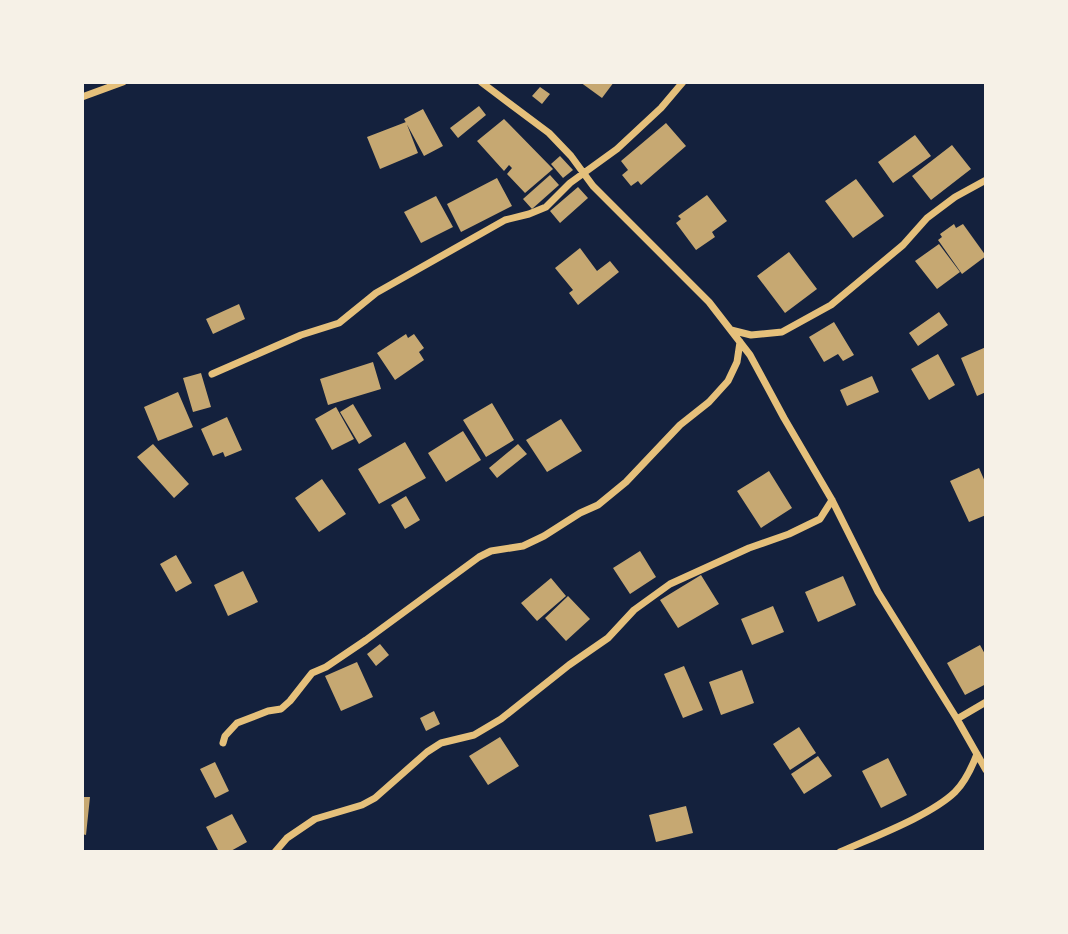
<svg xmlns="http://www.w3.org/2000/svg" width="1068" height="934" font-family="'Noto Sans',sans-serif">
	<style>
		.building { fill: #c6a872 }
		.lines { fill: none; stroke-linecap: round; stroke-linejoin: round }
		.minor { stroke: #e5c07b; stroke-width: 7 }
	</style>
	<rect width="100%" height="100%" fill="#14213d"/>
	<path class="building" d="M580,82H614L602,98Z
		M540,87L550,94L542,104L532,96Z
		M479,106L486,115L458,138L450,128Z
		M423,109L443,146L424,156L404,119Z
		M504,119L553,169L525,193L507,174L512,168L509,165L504,171L477,141Z
		M406,122L418,153L380,169L367,137Z
		M666,123L686,146L641,185L638,181L631,186L622,175L628,170L621,161Z
		M915,135L931,156L893,183L878,162Z
		M952,145L971,169L931,200L912,176Z
		M560,156L573,170L563,178L551,164Z
		M550,175L559,185L532,209L523,199Z
		M497,178L512,206L461,232L447,204Z
		M856,179L884,216L853,238L825,201Z
		M578,187L588,198L560,223L550,211Z
		M707,195L727,221L712,232L715,237L696,250L676,223L681,219L678,216Z
		M436,196L453,227L421,243L404,212Z
		M954,224L956,228L963,224L986,256L962,274L938,240L942,237L940,234Z
		M939,244L960,272L937,289L915,261Z
		M580,248L597,271L610,261L619,272L578,305L569,293L573,290L555,268Z
		M789,252L817,289L785,313L757,276Z
		M239,304L245,319L213,334L206,319Z
		M939,312L948,325L918,346L909,333Z
		M834,322L854,355L843,361L838,354L824,362L809,337Z
		M406,334L408,338L414,334L424,348L419,352L424,360L395,380L377,353Z
		M986,347V392L977,396L961,358Z
		M938,354L955,385L929,400L911,369Z
		M373,362L381,389L328,405L320,379Z
		M201,373L211,407L193,412L183,378Z
		M872,376L879,392L847,406L840,390Z
		M178,392L193,427L158,441L144,407Z
		M492,403L514,440L486,457L463,420Z
		M353,404L372,436L359,444L340,412Z
		M336,407L354,439L332,450L315,419Z
		M227,417L242,450L225,457L223,452L213,456L201,429Z
		M561,419L582,451L547,472L526,440Z
		M463,431L481,460L446,482L428,453Z
		M405,442L426,478L379,504L358,469Z
		M153,444L189,484L174,498L137,457Z
		M518,444L527,454L497,478L489,468Z
		M979,468L986,484V515L969,522L950,481Z
		M769,471L792,508L761,528L737,491Z
		M322,479L346,514L319,532L295,498Z
		M406,496L420,520L405,529L391,505Z
		M640,551L656,577L630,594L613,568Z
		M176,555L192,583L176,592L160,564Z
		M243,571L258,602L228,616L214,585Z
		M701,575L719,604L678,628L660,600Z
		M843,576L856,605L818,622L805,592Z
		M551,578L566,596L537,621L521,603Z
		M568,596L590,619L566,641L545,618Z
		M773,606L784,632L752,645L741,619Z
		M380,644L389,655L376,666L367,654Z
		M980,645L986,656V684L965,695L947,663Z
		M357,662L373,697L341,711L325,676Z
		M684,666L703,710L683,718L664,674Z
		M742,670L754,703L721,715L709,682Z
		M434,711L440,724L426,731L420,718Z
		M799,727L816,753L790,770L773,744Z
		M500,737L519,766L488,785L469,756Z
		M818,756L832,776L804,794L791,774Z
		M888,758L907,795L881,808L862,771Z
		M215,762L229,791L215,798L200,769Z
		M82,797H90L86,835L82,834Z
		M686,806L693,833L656,842L649,815Z
		M232,814L247,842L229,852H219L206,827Z"/>
	<g class="lines">
		<path class="minor" d="M481,82L549,133L571,156L593,186L709,302L750,355L784,418L832,500L878,592L957,719L986,770
			M82,97L123,82
			M731,330L751,335L782,332L831,305L903,245L927,218L955,197L986,180
			M212,374L301,335L339,323L376,293L505,220L529,214L546,207L570,183L617,149L661,108L683,82
			M957,719L986,702
			M223,743L225,736L237,723L268,711L281,709L290,701L312,673L326,667L366,640L479,557L491,551L523,546L544,536L580,513L598,505L626,482L680,425L709,402L728,381L737,362L740,342
			M275,852L287,838L315,819L362,805L375,798L427,752L441,743L474,735L501,719L569,665L608,638L634,610L670,584L749,548L789,534L820,519L832,500
			M840,852C873,837 930,816 955,792C965,782 972,767 977,754"/>
	</g>
	<rect width="1068" height="934" fill="none" stroke="#f6f1e7" stroke-width="168"/>
</svg>
